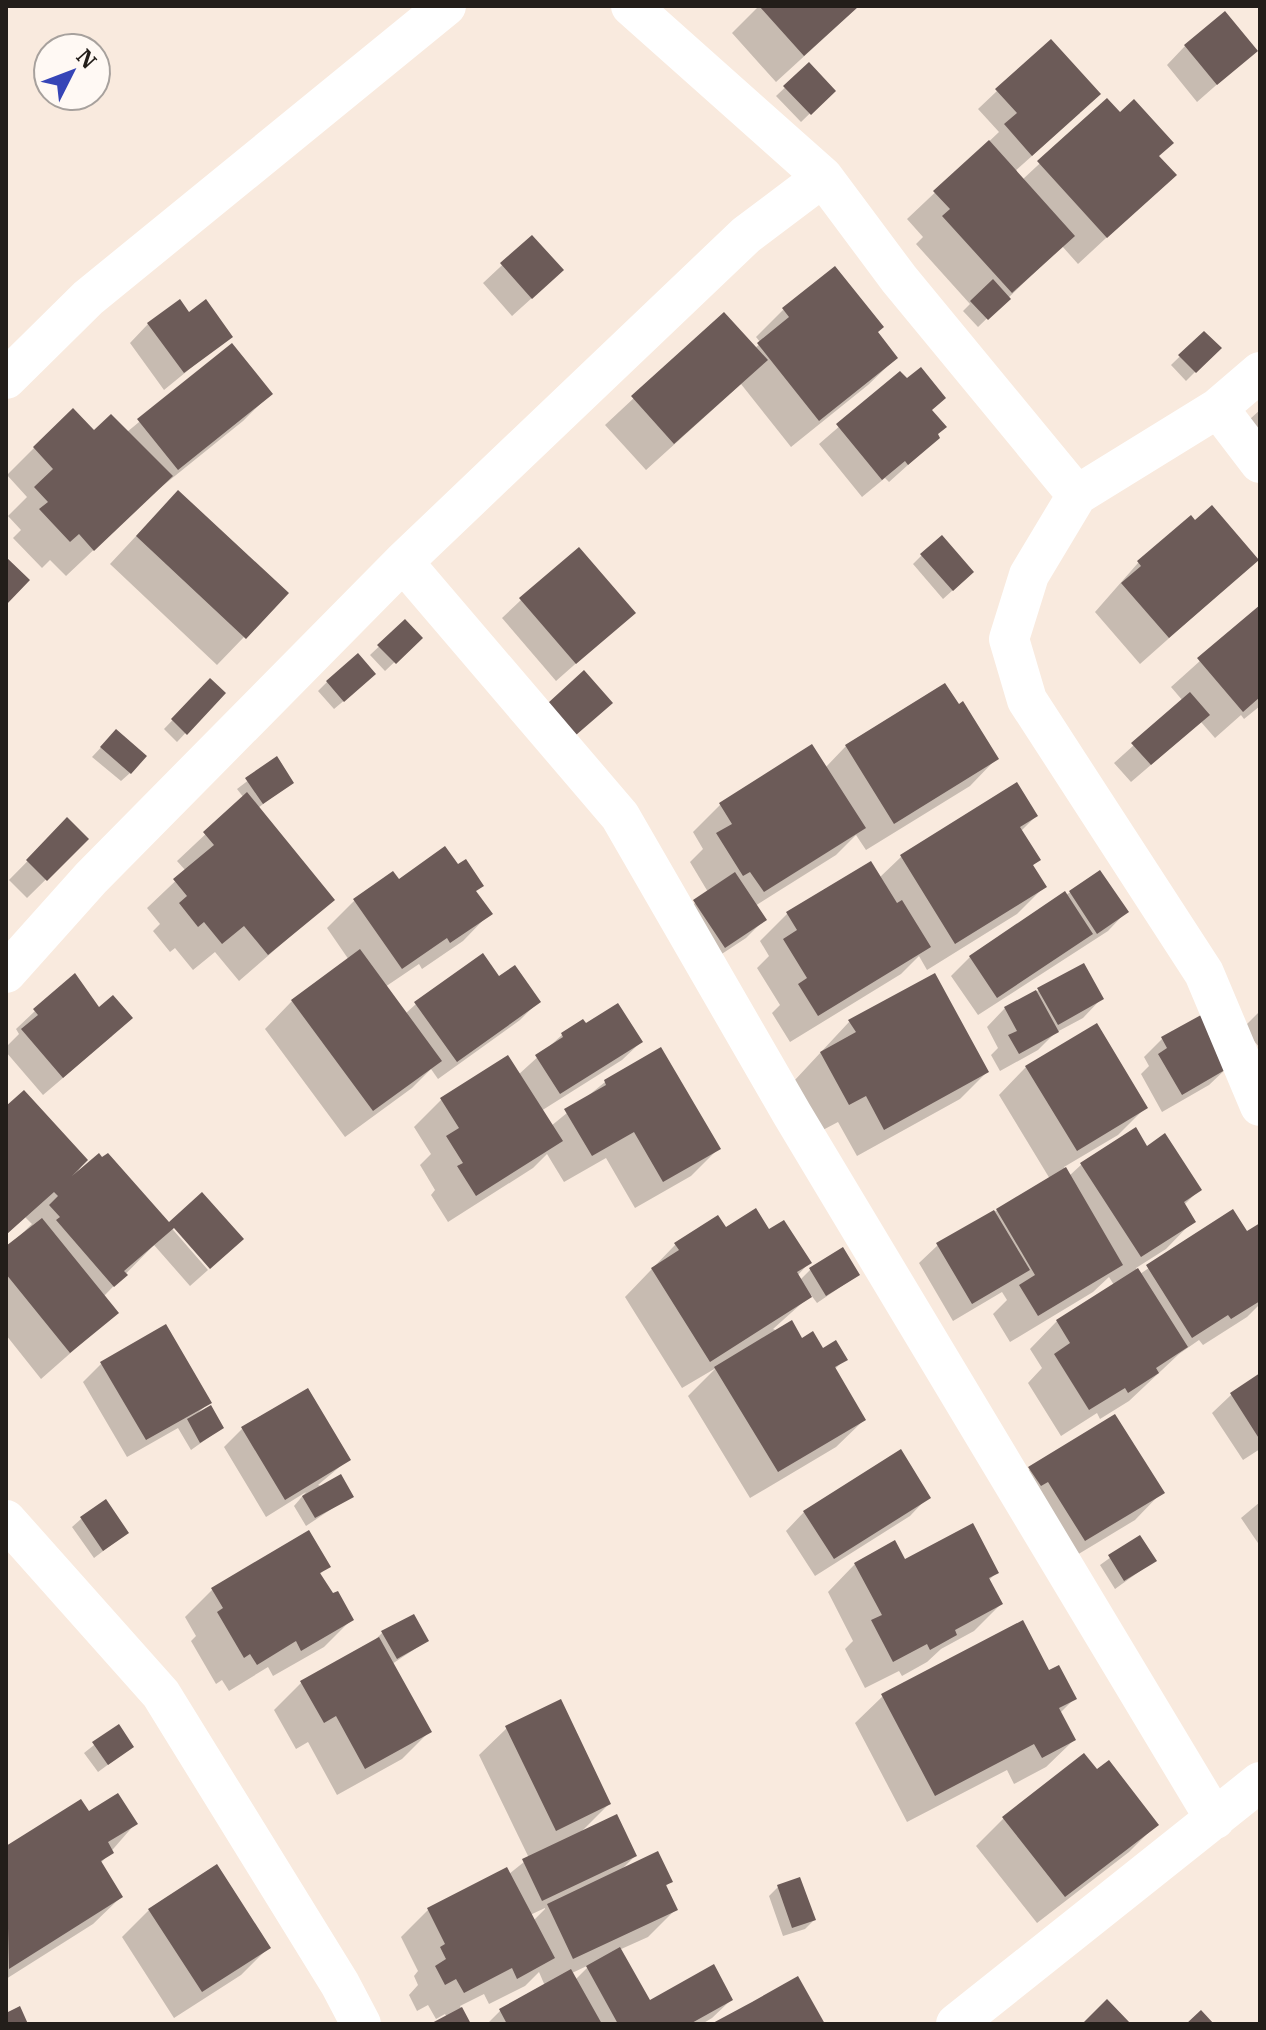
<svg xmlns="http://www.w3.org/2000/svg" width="1266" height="2030" font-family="'IBM Plex Serif',serif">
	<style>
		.shadow { fill: #0003; fill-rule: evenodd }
		.building { fill: #6c5b58 }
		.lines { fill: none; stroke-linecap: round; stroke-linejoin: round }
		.street { stroke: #fff; stroke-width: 40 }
	</style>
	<rect width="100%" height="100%" fill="#f9eade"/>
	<path class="shadow" d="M759,6H859L776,82L732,33Z
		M1185,46L1255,51L1197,102L1167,65Z
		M809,65L833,91L801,122L776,96Z
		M997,91L1080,113L1014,172L1022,180L1107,101L1174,175L1078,264L1062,246L978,327L963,311L970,304L916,244L923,237L907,219L999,132L978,109Z
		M532,237L543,288L512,316L483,283Z
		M783,310L876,333L896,358L868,385L791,447L741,384L646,470L605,425L724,314L755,348L761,343L756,337Z
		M189,314L230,336L164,390L130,343L148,324Z
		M1204,333L1219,348L1186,381L1171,365Z
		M231,346L270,394L243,421L155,492L66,576L50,560L42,568L13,538L21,530L8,516L27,497L7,475L34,448L94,433L127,432Z
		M900,374L931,411L938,438L889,482L885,478L862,497L819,444Z
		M1260,410V432L1250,419Z
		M1190,518L1257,560L1140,664L1095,612L1138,563Z
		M151,520L244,637L217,665L110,564Z
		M922,555L963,581L943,599L913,564Z
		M521,600L633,613L556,681L502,618Z
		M1260,607V706L1244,719L1241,715L1215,738L1201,722L1131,782L1114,763L1183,701L1171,687Z
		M405,622L420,638L385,671L370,655Z
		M210,681L223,693L177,742L164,729Z
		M327,682L365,683L334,709L318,691Z
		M107,741L130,773L121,781L92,757Z
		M846,746L997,758L970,786L866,850L856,835L836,855L755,906L764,920L746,938L705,965L675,920L708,892L690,862L703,849L693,832L721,804L825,768Z
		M276,759L292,782L258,808L332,900L239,981L215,952L193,970L175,948L170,952L153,931L160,924L147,908L186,871L177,861L244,798L237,789Z
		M1016,785L1036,816L1021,831L1039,860L1032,866L1044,887L1017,914L927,970L919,956L901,974L790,1042L772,1013L780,1005L757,968L769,956L760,941L787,914L879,878L901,857Z
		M68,820L87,839L27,898L9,880Z
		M1100,873L1126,912L1108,931L978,1015L951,976L970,957Z
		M393,874L398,881L475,892L490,913L463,941L422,969L419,964L385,987L405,1014L416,1004L498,979L538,1002L520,1020L438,1079L431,1069L412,1088L345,1137L265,1029L292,1001L349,960L327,928L354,901Z
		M1039,990L1101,999L1083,1018L1055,1033L1038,1050L1000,1071L991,1055L998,1048L987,1027L1005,1008Z
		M35,1011L112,1036L43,1095L6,1052V1047L19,1034L16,1029Z
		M1260,1011V1048L1243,1028Z
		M849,1022L987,1072L960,1099L857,1156L838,1122L821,1131L794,1081Z
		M563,1034L641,1042L622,1060L541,1111L551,1126L605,1082L660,1050L718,1149L691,1176L635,1208L606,1158L564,1182L547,1154L533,1168L448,1222L431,1195L435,1190L420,1165L431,1154L414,1127L441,1100L518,1075Z
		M1162,1039L1228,1067L1209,1085L1162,1112L1141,1074L1149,1066L1144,1057Z
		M1026,1067L1145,1108L1118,1135L1064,1167L1069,1176L1082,1164L1146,1148L1199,1190L1183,1206L1193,1221L1166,1249L1136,1268L1140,1274L1232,1212L1247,1234L1260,1226V1304L1247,1317L1203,1345L1199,1340L1179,1354L1129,1401L1100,1419L1097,1413L1061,1436L1028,1383L1042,1368L1030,1349L1057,1321L1114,1285L1109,1277L1093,1292L1010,1342L993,1314L1007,1300L1002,1292L953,1321L919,1263L938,1245L1050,1179L999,1095Z
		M24,1093L85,1160L77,1173L108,1155L208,1270L190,1286L154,1245L103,1297L116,1313L41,1379L6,1335V1249L32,1224L25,1217L6,1235V1109Z
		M725,1230L769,1232L809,1263L797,1276L800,1280L810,1270L858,1275L817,1303L811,1295L773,1329L845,1359L834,1370L864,1420L836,1447L750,1498L688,1396L716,1368L682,1388L625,1297L675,1245Z
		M101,1364L209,1402L198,1413L222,1428L191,1450L178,1428L127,1457L83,1382Z
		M1260,1375V1449L1243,1460L1212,1413L1231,1395Z
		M242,1429L349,1459L318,1485L351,1496L306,1526L294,1506L306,1492L266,1517L224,1447Z
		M1030,1469L1162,1492L1135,1520L1057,1567L1002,1496Z
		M928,1497L910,1516L815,1576L786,1531L804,1512Z
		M1260,1502V1546L1241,1518Z
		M81,1519L127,1533L94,1558L72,1527Z
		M1139,1537L1154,1561L1115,1589L1100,1565Z
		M904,1561L997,1572L988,1581L1001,1604L974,1631L941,1649L927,1662L902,1676L899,1671L865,1688L845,1649L853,1641L828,1592L855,1564Z
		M328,1566L319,1575L352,1619L324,1647L273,1676L268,1667L229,1691L222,1680L216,1684L191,1641L196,1636L185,1617L212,1590Z
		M382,1633L427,1641L392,1664L429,1732L402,1759L337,1795L308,1742L296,1749L274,1710L302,1682L373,1642Z
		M1049,1673L1074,1699L1060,1713L1074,1740L1046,1767L1014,1784L1007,1770L907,1822L855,1723L883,1696Z
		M118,1726L132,1747L98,1772L84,1753Z
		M507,1728L609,1804L580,1833L635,1856L619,1872L671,1881L665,1887L676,1909L648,1937L619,1950L649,2003L731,2000L712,2018L702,2024H487L500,2011L545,1986L539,1972L525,1986L489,2004L484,1994L460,2006L469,2024H434L447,2017L445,2014L436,2019L428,2005L417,2011L409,1995L418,1985L414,1976L418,1971L401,1937L428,1910L509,1874L529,1858L479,1755ZM545,1908V1909L533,1921L530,1915ZM591,1964L575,1980L572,1973Z
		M1097,1772L1156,1825L1129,1852L1037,1923L976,1846L1004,1818Z
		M81,1802L88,1814L135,1824L100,1864L121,1897L93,1924L6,1979V1848Z
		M799,1879L814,1920L805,1929L783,1936L769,1896L778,1887Z
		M149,1910L269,1947L241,1975L174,2018L122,1937Z"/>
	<path class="building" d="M759,6H859L804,56Z
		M1225,11L1258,51L1217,85L1184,45Z
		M1051,39L1101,94L1032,156L1004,124L1017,113L995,89Z
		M809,62L836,91L811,115L783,86Z
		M1107,98L1120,112L1134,99L1174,143L1159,156L1177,175L1107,238L1037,161Z
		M989,140L1075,236L1012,293L942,216L950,209L933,191Z
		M532,235L564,270L532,299L500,263Z
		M835,266L884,327L878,332L898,358L819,421L757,343L789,317L782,308Z
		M993,279L1011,299L988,320L970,301Z
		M180,299L189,312L206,299L233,337L184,373L147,323Z
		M724,312L768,360L674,444L631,396Z
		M1204,331L1222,348L1196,373L1178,355Z
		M232,343L273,394L178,470L137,419Z
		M921,367L946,398L932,410L947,427L938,434L940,438L908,465L905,461L882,480L836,424L900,371L907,378Z
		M73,408L94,430L111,414L173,476L94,551L79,534L70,542L39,509L48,502L34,487L53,469L33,447Z
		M178,490L289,593L246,639L136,536Z
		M1212,505L1259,560L1169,638L1121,583L1141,566L1137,561L1191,515L1195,520Z
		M942,535L974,572L953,591L920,554Z
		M579,547L636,613L576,664L519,598Z
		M6,557L30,580L6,605Z
		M1260,605V697L1243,712L1197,658Z
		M405,619L423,638L396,664L377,645Z
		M358,653L376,674L344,702L326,681Z
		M584,670L613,703L576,735L548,703Z
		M210,678L226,693L187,735L171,719Z
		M945,683L959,704L963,701L999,759L894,824L845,745Z
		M1190,692L1210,715L1151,765L1131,743Z
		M116,729L147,756L131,774L100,747Z
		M812,744L866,828L764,892L750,872L743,876L716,833L732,824L719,803Z
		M277,756L294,783L263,804L245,778Z
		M1017,782L1038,816L1020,827L1041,860L1033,865L1047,887L955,944L900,855Z
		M247,792L335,900L268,955L244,926L222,944L204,922L198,927L179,903L187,896L173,879L214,845L203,832Z
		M67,817L89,839L47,881L26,860Z
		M445,846L458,864L466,859L484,886L476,891L493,914L450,943L447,938L402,969L353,899L393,871L399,879Z
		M871,861L897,903L902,900L931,947L818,1016L798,984L807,978L783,939L797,930L786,912Z
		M1100,870L1129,912L1097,934L1069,891Z
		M735,872L767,920L725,948L693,900Z
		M1065,891L1093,934L997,998L969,956Z
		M360,949L442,1061L373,1111L291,1000Z
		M483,953L499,976L515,965L541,1002L457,1062L414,1002Z
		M1084,963L1104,999L1058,1025L1037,988Z
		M75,973L99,1007L113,995L133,1018L63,1078L21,1029L38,1015L33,1009Z
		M935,973L989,1072L884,1130L866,1096L849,1105L820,1052L856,1032L848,1020Z
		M1036,990L1059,1032L1019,1054L1008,1035L1017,1031L1004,1007Z
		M618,1003L643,1042L560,1094L535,1055L563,1037L561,1033L583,1019L586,1023Z
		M1201,1015L1230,1067L1182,1095L1158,1054L1167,1048L1161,1037Z
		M1097,1023L1148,1108L1077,1151L1025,1066Z
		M661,1047L721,1149L663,1182L634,1132L592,1156L564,1109L606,1085L604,1080Z
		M508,1055L563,1141L476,1196L457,1166L463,1163L446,1136L459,1128L440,1098Z
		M24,1090L88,1160L72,1176L99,1153L102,1157L108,1153L169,1222L202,1192L244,1239L210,1269L174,1228L124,1271L128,1275L114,1287L56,1220L60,1217L49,1205L58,1196L54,1192L8,1233L6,1106Z
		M1136,1127L1147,1146L1165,1133L1202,1190L1184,1202L1196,1222L1141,1257L1080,1163Z
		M1066,1167L1123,1265L1038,1316L1019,1285L1035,1275L996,1209Z
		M756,1208L769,1229L784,1220L812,1263L797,1272L812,1297L710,1362L651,1268L679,1250L674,1243L718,1215L726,1227Z
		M1233,1209L1247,1231L1260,1223V1301L1231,1319L1228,1315L1192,1338L1146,1265Z
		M994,1210L1030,1270L972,1304L936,1243Z
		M42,1218L119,1313L70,1353L6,1274V1246Z
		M843,1247L860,1275L826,1296L809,1268Z
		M1138,1268L1188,1347L1156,1368L1159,1373L1128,1393L1125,1388L1089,1410L1054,1354L1070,1343L1056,1320Z
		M792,1320L802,1338L813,1331L823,1348L836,1340L848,1360L835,1367L866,1420L778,1472L714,1367Z
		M166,1324L212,1403L146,1440L100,1362Z
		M1260,1373V1440L1230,1393Z
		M308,1388L351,1460L285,1500L241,1427Z
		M211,1405L224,1428L200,1443L187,1419Z
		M1115,1414L1165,1493L1085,1541L1048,1482L1041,1486L1028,1467Z
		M901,1449L931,1498L834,1559L803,1511Z
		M341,1474L354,1497L315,1518L302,1496Z
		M106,1499L129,1533L103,1551L80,1517Z
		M973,1523L999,1573L989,1578L1003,1604L955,1630L957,1635L930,1650L927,1644L893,1662L871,1620L882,1615L854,1563L895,1540L905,1559Z
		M309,1530L331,1567L320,1573L333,1593L338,1591L354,1620L301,1651L296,1641L257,1665L250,1654L244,1658L217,1612L223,1608L211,1588Z
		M1140,1535L1157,1561L1124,1581L1108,1555Z
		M414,1614L429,1641L397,1659L381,1631Z
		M1023,1620L1049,1670L1059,1665L1077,1699L1059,1708L1076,1740L1042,1758L1034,1744L935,1796L881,1694Z
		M379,1637L432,1732L365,1769L336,1716L324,1723L300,1681Z
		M561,1699L611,1804L556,1831L505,1726Z
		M119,1724L134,1747L108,1765L92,1742Z
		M1084,1753L1097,1769L1109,1760L1159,1825L1065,1897L1002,1817Z
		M118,1793L138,1824L108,1842L114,1853L101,1861L123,1897L9,1969L6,1846L81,1799L89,1811Z
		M617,1814L637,1856L542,1901L522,1859Z
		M658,1851L673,1882L666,1885L678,1910L573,1959L547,1904Z
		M217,1864L271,1948L202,1992L148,1909Z
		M507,1867L555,1958L517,1979L512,1968L464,1993L456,1979L445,1985L435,1966L446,1959L440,1947L445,1944L427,1908Z
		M800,1877L816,1920L792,1928L777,1885Z
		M620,1947L650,2000L714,1964L733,2000L690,2024H618L586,1966Z
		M571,1969L602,2024H507L499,2009Z
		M798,1976L825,2024H711L752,2002Z
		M1107,1999L1131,2024H1082Z
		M20,2006L28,2024H6V2013Z
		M462,2007L471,2024H430Z
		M1201,2010L1214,2024H1186Z"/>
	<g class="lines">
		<path class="street" d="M631,6L823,177
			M1260,372L1218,408L1077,495L1029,575L1009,639L1027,700L1204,973L1260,1106
			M6,379L88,298L446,6
			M1218,408L1260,463
			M403,562L620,816L792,1114L1215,1819
			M6,973L91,878L403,562L746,235L823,177L899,279L1077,495
			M6,1520L161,1694L340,1984L361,2024
			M956,2024L1260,1782"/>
	</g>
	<rect width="1266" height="2030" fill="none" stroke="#231e1a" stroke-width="16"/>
	<g transform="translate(72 72) rotate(48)"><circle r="38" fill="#fff9f4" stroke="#a7a19d" stroke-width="2"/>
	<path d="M0-6L14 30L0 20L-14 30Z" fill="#3645b7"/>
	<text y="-12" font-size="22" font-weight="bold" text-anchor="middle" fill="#231e1a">N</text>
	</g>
</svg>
